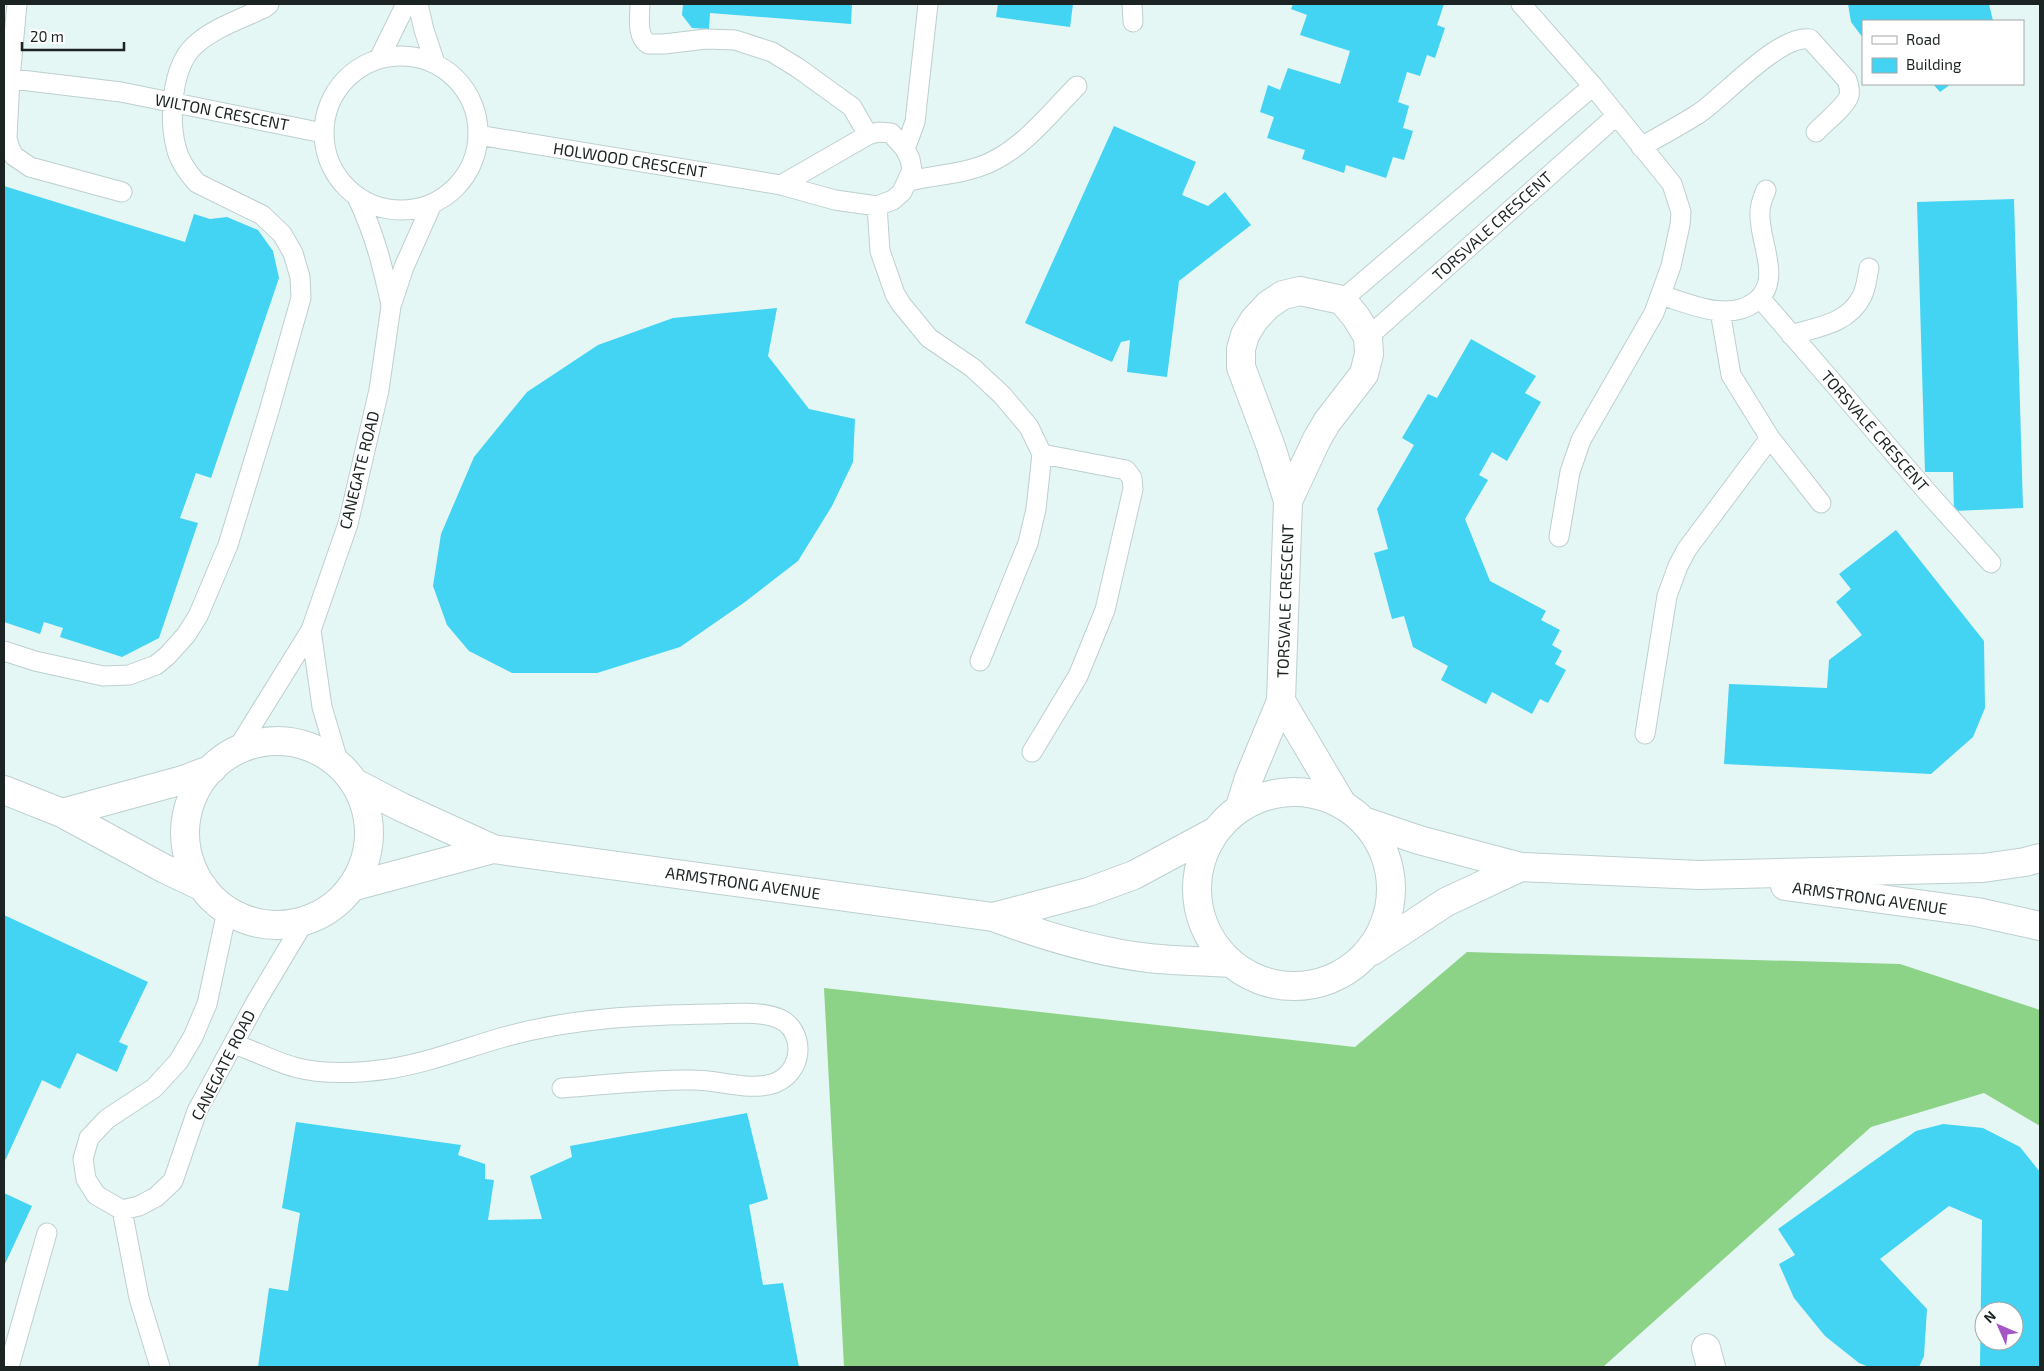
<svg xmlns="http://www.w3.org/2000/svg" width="2044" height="1371" font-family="'Exo 2',sans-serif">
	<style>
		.forest { fill: #8dd387 }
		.building { fill: #43d3f3; fill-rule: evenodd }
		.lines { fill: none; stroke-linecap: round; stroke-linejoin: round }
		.service-casing { stroke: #bdcfce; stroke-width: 21 }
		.minor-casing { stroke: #bdcfce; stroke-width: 30 }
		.tertiary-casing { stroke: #bdcfce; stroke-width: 30 }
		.service { stroke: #fff; stroke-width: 19 }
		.minor { stroke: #fff; stroke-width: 28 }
		.tertiary { stroke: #fff; stroke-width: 28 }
		.labels { text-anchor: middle; stroke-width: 4; stroke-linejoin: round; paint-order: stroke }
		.street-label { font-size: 16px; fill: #1c2323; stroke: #fff }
	</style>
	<rect width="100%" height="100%" fill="#e4f7f5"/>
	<path class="forest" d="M1467,952L1900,964L2040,1010V1126L1984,1093L1871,1127L1603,1367H844L824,988L1355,1047Z"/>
	<path class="building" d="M683,4H852L851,24L710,13L709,29L692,28L682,15Z
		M998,4H1073L1070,27L996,17Z
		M1293,4H1444L1437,25L1445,28L1435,58L1427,55L1420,76L1407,72L1398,102L1409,106L1403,128L1413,131L1404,160L1393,157L1386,178L1346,165L1344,173L1302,159L1305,150L1267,138L1274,117L1260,112L1268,85L1280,90L1288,68L1340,84L1350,51L1300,35L1307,15L1291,9Z
		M1848,4H1989L1993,21H1863V38L1851,22Z
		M1933,84H1951L1940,92Z
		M1114,126L1196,162L1182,195L1208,206L1225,192L1251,225L1179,281L1167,377L1127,372L1130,340L1121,342L1112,362L1025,323Z
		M4,186L185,242L194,214L210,219L227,217L258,230L273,251L279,278L211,478L196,473L180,518L198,523L159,638L122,657L60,637L63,628L44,622L40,634L4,622Z
		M2014,199L2023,508L1954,511L1953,472H1925L1917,202Z
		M777,308L768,356L809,409L855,419L853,462L832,506L798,561L745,602L680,647L597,673H512L469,651L447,625L433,586L441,534L474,457L527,392L598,345L673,318Z
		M1471,339L1536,376L1525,393L1541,402L1507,461L1492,452L1479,475L1488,480L1465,519L1490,581L1546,611L1541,620L1560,630L1552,645L1562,651L1555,664L1566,670L1548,703L1540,699L1532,714L1492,692L1486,704L1441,680L1448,666L1413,647L1404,616L1392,619L1374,553L1388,549L1377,509L1414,445L1402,438L1428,394L1437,398Z
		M1896,530L1984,641L1985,708L1973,737L1931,774L1724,764L1729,684L1827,688L1829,660L1862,635L1836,602L1851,589L1839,574Z
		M4,915L148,982L119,1042L128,1046L117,1072L77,1053L60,1089L42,1080L4,1163Z
		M747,1113L768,1199L749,1205L763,1285L783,1283L799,1367H258L269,1288L288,1291L300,1213L282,1208L296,1122L461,1145L458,1155L485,1164V1179L494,1180L488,1220L542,1219L530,1176L572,1157L570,1146Z
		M1943,1124L1983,1128L2020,1147L2040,1172V1367H1980L1982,1220L1949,1206L1880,1259L1927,1309L1924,1356L1919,1367H1869L1859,1363L1825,1336L1794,1298L1779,1264L1795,1255L1778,1229L1916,1131ZM1984,1311H2014V1341H1984Z
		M4,1193L32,1206L4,1266Z"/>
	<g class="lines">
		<defs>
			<path id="service" d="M17,4L10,78L7,138L10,149L14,156L30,167L122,192
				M418,4L424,30L435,63
				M640,4C640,17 636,35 648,44H664L706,39L735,40L772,52L798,68L852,107L868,135
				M1132,4L1133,22
				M1521,4L1593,86L1672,184L1681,212L1680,225L1671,266L1654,313L1581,440L1570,472L1559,537
				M324 133a77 77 0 1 1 154 0a77 77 0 1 1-154 0Z
				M379,59L406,4
				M4,78L121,92L323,133
				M478,135L781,185L835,200L877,206L893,200L902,192L912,170L910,159L905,149L891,133L878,132L868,135L781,185
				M1641,147C1660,136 1679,126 1698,114C1724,97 1779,34 1810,39L1847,80C1849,85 1850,91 1849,96C1845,107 1824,123 1816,132
				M905,149L915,122L928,4
				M909,181C935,175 966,174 991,162C1025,146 1051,112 1077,86
				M357,197C375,235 382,264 391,305
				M877,206L880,251L895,294L901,304L929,338L973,368L1002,395L1029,427L1042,454L1036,509L1028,543L980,661
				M1661,295C1690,304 1728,322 1755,302C1784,281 1758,241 1760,212C1760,205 1763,197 1766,190
				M1760,298L1929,494L1991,563
				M1342,300L1593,86
				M1720,311L1731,375L1770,438L1821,503
				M1791,335C1817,327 1847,324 1861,298C1866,290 1867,278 1869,268
				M1368,337L1616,116
				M311,630L322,707L338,761
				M4,651L35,661L103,676L129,675L156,665L167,656L186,635L198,616L228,545L269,411L301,298L300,277L293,253L282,234L262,215L197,183C188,173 179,161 176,147C169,119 171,68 194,46C213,28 241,19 264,8L269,4
				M1645,734L1667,596L1678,566L1687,549L1770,438
				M236,751L311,630L348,524L379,390L391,306L404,267L432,204
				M1032,752L1078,676L1105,610L1133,489L1132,478L1126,470L1042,454
				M227,911L207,1004L193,1037L178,1062L154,1088L107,1119L89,1138L83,1159L86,1179L96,1195L122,1210L139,1206L156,1197L173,1181L197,1111L256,1002L305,920
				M234,1044C255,1051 277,1063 298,1068C327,1075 360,1073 388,1069C428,1063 465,1048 504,1037C571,1018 642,1015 712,1014C733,1014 759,1010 780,1019C789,1023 795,1032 797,1041C801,1059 792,1076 775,1083C750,1092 720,1080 694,1080C650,1079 605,1085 562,1088
				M122,1210L139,1298L160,1367
				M9,1367L47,1233"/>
			<path id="minor" d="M1281,701L1342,804
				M1240,807L1249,778L1281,701L1288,501L1271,447L1241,367V349L1245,335L1254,320L1268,305L1283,295L1300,291L1342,300L1356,317L1368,337L1369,354L1364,374L1327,422L1317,439L1288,501
				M1706,1348L1711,1367"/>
			<path id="tertiary" d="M185 833a92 92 0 1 1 184 0a92 92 0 1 1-184 0Z
				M357,784L401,807L493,849L993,917C1044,936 1096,952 1149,958C1176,961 1203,961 1230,963
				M4,790L62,813L165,869L203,887
				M1197 889a97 97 0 1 1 194 0a97 97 0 1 1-194 0Z
				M62,813L183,780L212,769
				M1366,822L1419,840L1521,867L1699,875L1983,868L2025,862L2040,858
				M1785,886L1977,912L2040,926
				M351,887L493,849
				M993,917L1088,892L1134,875L1214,832
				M1372,951L1446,902L1521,867"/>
		</defs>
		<use href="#service" class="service-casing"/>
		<use href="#minor" class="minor-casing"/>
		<use href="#tertiary" class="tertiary-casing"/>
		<use href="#service" class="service"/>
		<use href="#minor" class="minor"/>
		<use href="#tertiary" class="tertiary"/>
	</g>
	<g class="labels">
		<g class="street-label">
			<text transform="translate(222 112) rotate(11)" y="6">WILTON CRESCENT</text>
			<text transform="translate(630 160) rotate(9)" y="6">HOLWOOD CRESCENT</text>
			<text transform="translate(1492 226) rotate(-42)" y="6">TORSVALE CRESCENT</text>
			<text transform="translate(1875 431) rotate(49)" y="6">TORSVALE CRESCENT</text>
			<text transform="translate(359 470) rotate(-76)" y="6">CANEGATE ROAD</text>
			<text transform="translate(1285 601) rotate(-88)" y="6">TORSVALE CRESCENT</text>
			<text transform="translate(743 883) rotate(8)" y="6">ARMSTRONG AVENUE</text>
			<text transform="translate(1870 898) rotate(8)" y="6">ARMSTRONG AVENUE</text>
			<text transform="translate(223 1065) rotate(-63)" y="6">CANEGATE ROAD</text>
		</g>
	</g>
	<rect width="2044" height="1371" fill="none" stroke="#1c2323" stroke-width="10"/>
	<rect x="1862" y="20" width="162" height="65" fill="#ffffff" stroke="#a4a7a7"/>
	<rect x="1872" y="36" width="25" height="8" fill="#ffffff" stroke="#a4a7a7"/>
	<text x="1906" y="45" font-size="15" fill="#1c2323">Road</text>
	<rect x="1872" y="58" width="25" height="15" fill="#43d3f3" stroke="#a4a7a7"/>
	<text x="1906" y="70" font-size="15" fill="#1c2323">Building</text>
	<g transform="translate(1999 1326) rotate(315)"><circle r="24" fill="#ffffff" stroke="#a4a7a7"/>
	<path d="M0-4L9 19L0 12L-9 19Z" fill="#a555c5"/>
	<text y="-8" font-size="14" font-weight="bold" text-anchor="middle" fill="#1c2323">N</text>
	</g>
	<path d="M22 42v8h102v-8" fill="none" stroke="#1c2323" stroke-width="2.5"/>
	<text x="30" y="42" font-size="15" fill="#1c2323" stroke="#ffffff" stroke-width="4" paint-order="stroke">20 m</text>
</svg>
